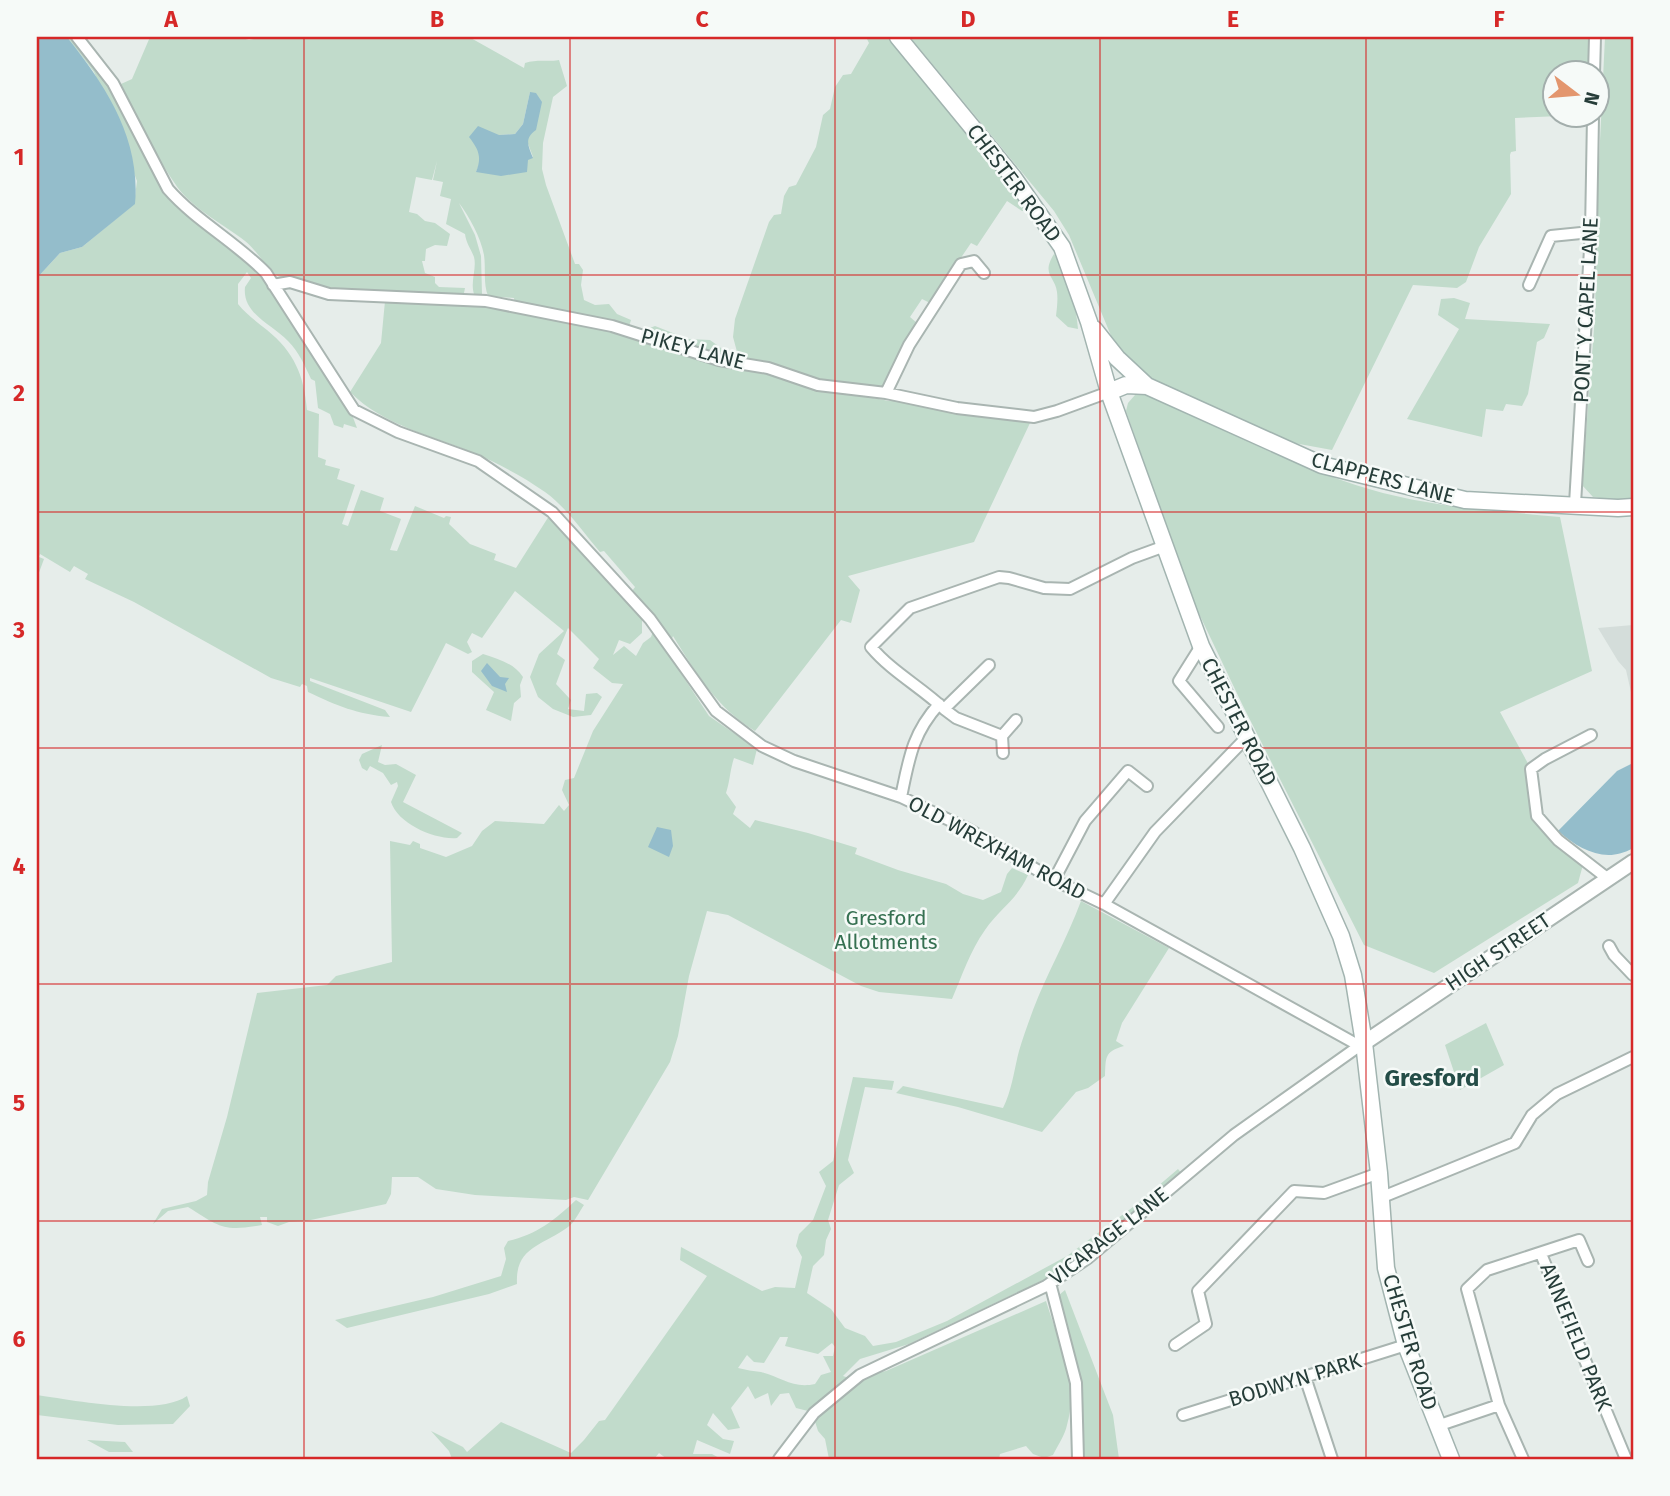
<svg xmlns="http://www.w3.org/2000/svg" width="1670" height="1496" font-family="'Fira Sans',sans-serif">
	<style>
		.built { fill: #d4ddda }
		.green { fill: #c1dbcb; fill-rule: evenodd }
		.water { fill: #94bdcb }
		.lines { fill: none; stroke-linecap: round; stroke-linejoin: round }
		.minor-casing { stroke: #a9b5b1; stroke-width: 14 }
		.tertiary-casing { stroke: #a9b5b1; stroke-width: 18 }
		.secondary-casing { stroke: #a2b4b0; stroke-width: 19 }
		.minor { stroke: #fff; stroke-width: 10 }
		.tertiary { stroke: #fff; stroke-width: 14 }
		.secondary { stroke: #fff; stroke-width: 16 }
		.grid { fill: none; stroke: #d62828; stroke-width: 2; stroke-opacity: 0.55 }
		.labels { text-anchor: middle; stroke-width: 5; stroke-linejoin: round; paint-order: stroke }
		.street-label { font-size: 21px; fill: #263d39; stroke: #f6faf8 }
		.park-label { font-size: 21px; fill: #357051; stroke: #f6faf8 }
		.quarter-label { font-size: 24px; font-weight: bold; fill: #244d47; stroke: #f6faf8 }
		.neatline { fill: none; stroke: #d62828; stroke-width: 2.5 }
		.grid-label { font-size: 23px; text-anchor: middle; font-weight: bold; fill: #d62828 }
	</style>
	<rect width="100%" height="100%" fill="#e6edea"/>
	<path class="built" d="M1633,625V701L1626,670L1618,661L1598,628Z"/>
	<path class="green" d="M67,37H74L111,85L164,194L251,262L351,412L357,428L344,424L343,428L334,425L330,414L318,408L315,381L311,379C305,366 299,352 288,341C272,324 242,314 245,287L251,278L247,272L238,284V304C246,314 257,322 267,330C294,352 304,375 307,410L319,414L318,457L326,460L325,465L340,469L337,479L355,485L342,524L348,526L361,490L384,498L380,511L401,519L390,550L397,551L415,506L444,518L446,516L451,517L449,524L470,544L496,554L494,560L516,568L549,516L626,599L635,587L604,551L600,552C583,532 567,508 545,492C524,477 499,464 474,453C431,435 384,426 350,392L381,343L385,301L467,304L516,311L514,298L488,296C483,283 486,269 484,255C481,238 469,216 459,203L475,235L481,256L482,294H474C470,281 477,269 474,257C471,249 466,243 465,234L446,224L451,199L440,196L443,182L433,180L437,161L432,180L416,177L409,212L417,214L425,221L435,223L450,234L447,246L435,245L426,249L425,261H422L425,273L435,277V283L439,287L465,288L464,293C403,294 336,301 278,276C268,271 256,249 245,241C223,224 196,211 178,188C155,156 139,119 121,84L132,79L150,37H239L249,40L262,37H469L524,68L525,63C537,59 547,62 559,60L567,86L553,97L543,143L542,169L546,185L575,264H579L583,270L581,285L584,300L595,305L609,304L617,314L631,320L626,336L644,343L642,331L655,326L688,339L710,340L721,348L726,368L736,369L739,359L733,337L735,319L769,222L774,215L781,214L784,196L789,187L796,185L816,147L823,115L830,109L835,87L843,75L851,74L869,43L866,37H893L930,81L1029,211H1022L1007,201L977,246L971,243L930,303L922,299L910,317L917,323L885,384L880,389L842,392L889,401L898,399L908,404L1030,423L974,542L848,576L860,590L851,623L841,620L755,731C717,708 696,673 673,636L667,652L709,716L757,749L753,765L734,758C730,770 730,781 726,793L736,807L733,814L750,828L755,820L808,833L857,848L855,854L898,870L946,884L963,894L983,900L1001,892L1007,874L1012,868L1028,875C1016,901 1000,908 985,930C970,951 962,976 952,999L879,992L861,986L728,915L707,911L689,976L678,1036L670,1062L588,1200L574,1197L566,1200L475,1195L436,1189L418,1177H392L391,1194L386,1204L306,1221L289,1222L278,1226L267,1222V1217H260L262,1225C223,1232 220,1227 188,1207L168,1211L153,1224L162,1209L196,1201L207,1195L208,1182L227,1117L257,993L327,985L336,976L392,962L390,841L410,845L413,841L420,844V848L446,857L472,846L482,831L495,821L544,824L559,805L564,811L569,805L562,790L565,780L574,778L593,731L623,684L612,683L593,668L599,659L568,628L557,654L565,660L556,684L571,700L568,709L584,711L586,694L597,693L602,697L591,715L573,717L553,709L538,697L530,677L539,654L564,631L515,591L482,638L472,633L467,642L472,652L468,654L446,643L411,712L310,678V681L385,710L390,717C356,714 338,706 308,692L307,686L302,684L300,687L271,678L134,602L85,579L88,574L74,566L70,572L40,554L39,557L44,559L37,578V278L60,253L82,247L134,204L137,181L94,72ZM530,92L529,135L527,141L533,157L476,172L481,160L478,149L499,135L515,134L523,124ZM651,614L657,620L651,637L643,643L636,656L624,646L613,655L619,640L630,644L642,633V620Z
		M910,37H1589V73L1554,74V116H1588V121L1561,116L1515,118L1516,151L1511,152L1510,155L1511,194L1479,247L1466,282L1457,288L1413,285L1332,450L1283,441L1139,373L1117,350L1069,235L1054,211Z
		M1605,37H1633V503L1593,497L1582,485L1595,316L1597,203Z
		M1054,254C1068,275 1076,304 1078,329L1068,327L1056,316C1057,308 1058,299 1057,292C1055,276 1041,275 1054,254Z
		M1454,298L1470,303L1465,319L1550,324L1544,338L1537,342L1528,394L1522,406L1506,404L1503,411L1486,409L1482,437L1407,419L1459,329L1438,315L1441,299Z
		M1147,394C1220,427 1293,467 1369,489C1429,507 1498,511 1560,517L1592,671L1500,712L1531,769L1537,816L1584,861L1578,883L1434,973L1364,945L1243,706L1192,599L1126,411L1128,403L1135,395Z
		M483,654C498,659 514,663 523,677L520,685L521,697L514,703L511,721L486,710L494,692L472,672V661Z
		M382,745L378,762L385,765L396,764L416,775L403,802L462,833L457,838C435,840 398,824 391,802L398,786L397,782L391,785L383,773L370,766L367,771L362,768L359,760L362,754Z
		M1081,901L1169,948L1122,1023L1116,1041L1124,1046C1104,1052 1106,1057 1105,1076L1088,1088L1076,1092L1042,1132L958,1107L896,1093L903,1086L1003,1108C1012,1090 1014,1070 1019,1051C1023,1037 1028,1024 1033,1010C1047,973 1067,939 1081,901Z
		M1486,1023L1504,1065L1460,1090L1445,1045Z
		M853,1077L894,1081L892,1090L865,1087L848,1160L854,1173L839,1185L828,1220L831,1229L826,1240L824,1255L813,1266L807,1293L831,1309L845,1328L865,1336L873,1346L896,1342L947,1321L1067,1256L1137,1204L1178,1169L1182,1174L1085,1255L1058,1273L909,1344L860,1359L843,1376L849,1378L886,1371L1046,1301C1058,1340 1079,1384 1067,1425C1065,1435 1058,1445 1053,1455L1044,1458L1033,1454L1026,1446L1000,1454L999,1459H829L825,1439L818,1431L812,1412L796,1408L789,1393L780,1394L771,1406L768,1393L755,1399L748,1386L731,1408L740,1428L728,1430L713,1413L707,1425L723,1439L734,1441L730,1454L697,1440L693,1454H712L721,1459H667L659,1453L654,1459H452L449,1451L431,1431L463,1447L467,1452L501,1422L571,1453L584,1440L599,1421L605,1420L707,1276L680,1260L681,1247L762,1291L775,1287L795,1288L802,1257L796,1246L799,1234L813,1220L826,1186L819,1172L833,1161ZM780,1337H788L785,1346L818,1354L832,1343L835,1347L833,1356H823L831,1372L821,1375L815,1384C793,1389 781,1377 761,1372C753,1371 746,1370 738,1368L747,1355L754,1362L764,1363Z
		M576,1200L584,1205C579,1212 575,1222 568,1227C542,1246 515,1247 517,1284L489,1294L347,1328L335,1320L433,1297L501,1276L506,1259L504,1248L508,1241C536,1235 556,1219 576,1200Z
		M1065,1290L1113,1415L1119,1459H1081L1082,1400L1080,1380L1059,1295Z
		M37,1395C72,1400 157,1417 187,1396L190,1406L173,1424L118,1425L37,1415Z
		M87,1440L125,1442L133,1452H109Z"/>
	<path class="water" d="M37,37H67C106,86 141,139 135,204L82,247L60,253L37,278Z
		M530,92L536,93L542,102L536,130C524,138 528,146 533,158L528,160L527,172L501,176L476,172C482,157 479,150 469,137L478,126L499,135L515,134L523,124Z
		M487,663L500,677L509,678L505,684L507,692L492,686L481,671Z
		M1633,763V848C1606,864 1580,850 1558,831L1617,771Z
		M657,827L671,830L673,846L669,857L648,847Z"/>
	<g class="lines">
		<defs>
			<path id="minor" d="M77,37L113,83L168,189C196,221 236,242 266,273L354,410L398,432L478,461L552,512L650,619L716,711L762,746L794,761L901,797L968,829L1054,880L1104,904L1358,1045
				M1594,74L1595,37
				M273,285L290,282L329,294L486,301L612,326L719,360L768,368L818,385L886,393L957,408L1034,417L1057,411L1109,392
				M1529,285L1551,236L1591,232
				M886,393L909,345L961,264L974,261L984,273
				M1575,504L1591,232L1593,116
				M1201,646L1179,681L1218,727
				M989,665L944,709C921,687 892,672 871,647L910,608L999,577L1009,578L1044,588L1070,589L1132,558L1165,546
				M944,709L956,718L1002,736
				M1591,735L1545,759L1531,769L1537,816L1558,840L1607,878
				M1003,753L1002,736L1016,720
				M901,797C909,759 912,734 939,704
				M1054,880L1085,821L1128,771L1147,786
				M1104,904L1155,832L1247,737
				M1609,946L1614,955L1633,975
				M1380,1198L1515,1143L1532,1115L1557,1094L1633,1057
				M1541,1254L1626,1459
				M1050,1283L1076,1383L1078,1459
				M1175,1345L1206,1324L1198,1291L1294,1191L1324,1193L1379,1173
				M1305,1377L1332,1459
				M1499,1405L1467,1289L1487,1270L1579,1240L1588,1261
				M1183,1415L1406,1345
				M1437,1426L1499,1405L1523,1459
				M779,1459L814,1413L860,1375L1046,1286L1088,1258L1234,1135L1362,1044"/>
			<path id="tertiary" d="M1364,1043L1633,862"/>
			<path id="secondary" d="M898,37L1013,177L1062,247L1089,322L1109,392L1201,646L1302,848L1341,936L1353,975L1364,1043L1379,1173L1386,1268L1406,1345L1451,1459
				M1094,329L1117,358L1147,386L1322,465L1465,500L1618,508L1633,507
				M1109,392L1126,385L1147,386"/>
		</defs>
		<use href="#minor" class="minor-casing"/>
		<use href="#tertiary" class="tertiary-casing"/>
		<use href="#secondary" class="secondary-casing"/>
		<use href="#minor" class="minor"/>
		<use href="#tertiary" class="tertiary"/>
		<use href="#secondary" class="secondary"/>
	</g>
	<path class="grid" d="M304,37V1459M570,37V1459M835,37V1459M1100,37V1459M1366,37V1459M37,275H1633M37,512H1633M37,748H1633M37,984H1633M37,1221H1633"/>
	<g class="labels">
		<g class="street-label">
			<text transform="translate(1014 183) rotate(53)" y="7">CHESTER ROAD</text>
			<text transform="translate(1586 310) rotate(-87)" y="7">PONT Y CAPEL LANE</text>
			<text transform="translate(693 349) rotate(15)" y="7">PIKEY LANE</text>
			<text transform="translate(1383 478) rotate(15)" y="7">CLAPPERS LANE</text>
			<text transform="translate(1239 722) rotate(63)" y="7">CHESTER ROAD</text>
			<text transform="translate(997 848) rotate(28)" y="7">OLD WREXHAM ROAD</text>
			<text transform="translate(1498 952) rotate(-34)" y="7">HIGH STREET</text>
			<text transform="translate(1109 1236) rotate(-38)" y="7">VICARAGE LANE</text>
			<text transform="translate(1576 1337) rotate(68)" y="7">ANNEFIELD PARK</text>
			<text transform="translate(1410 1342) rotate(73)" y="7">CHESTER ROAD</text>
			<text transform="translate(1295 1380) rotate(-17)" y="7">BODWYN PARK</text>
		</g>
		<g class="park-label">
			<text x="886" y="925">Gresford<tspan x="886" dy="24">Allotments</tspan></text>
		</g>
		<g class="quarter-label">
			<text x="1432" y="1086">Gresford</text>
		</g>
	</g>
	<rect width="1670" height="1496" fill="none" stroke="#f6faf8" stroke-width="77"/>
	<g transform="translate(1576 94) rotate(106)"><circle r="33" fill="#f6faf8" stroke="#a3aeac" stroke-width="2"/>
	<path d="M0-5L12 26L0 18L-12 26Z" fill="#e3966e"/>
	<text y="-10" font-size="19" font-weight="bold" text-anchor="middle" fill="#263d39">N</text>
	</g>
	<rect x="38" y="38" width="1594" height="1420" class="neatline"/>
	<g class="grid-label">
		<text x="171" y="27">A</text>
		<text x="437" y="27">B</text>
		<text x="702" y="27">C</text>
		<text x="968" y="27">D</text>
		<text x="1233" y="27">E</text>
		<text x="1499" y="27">F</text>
		<text x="19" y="165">1</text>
		<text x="19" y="401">2</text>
		<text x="19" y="638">3</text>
		<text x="19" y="874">4</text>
		<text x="19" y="1111">5</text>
		<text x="19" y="1347">6</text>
	</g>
</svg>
